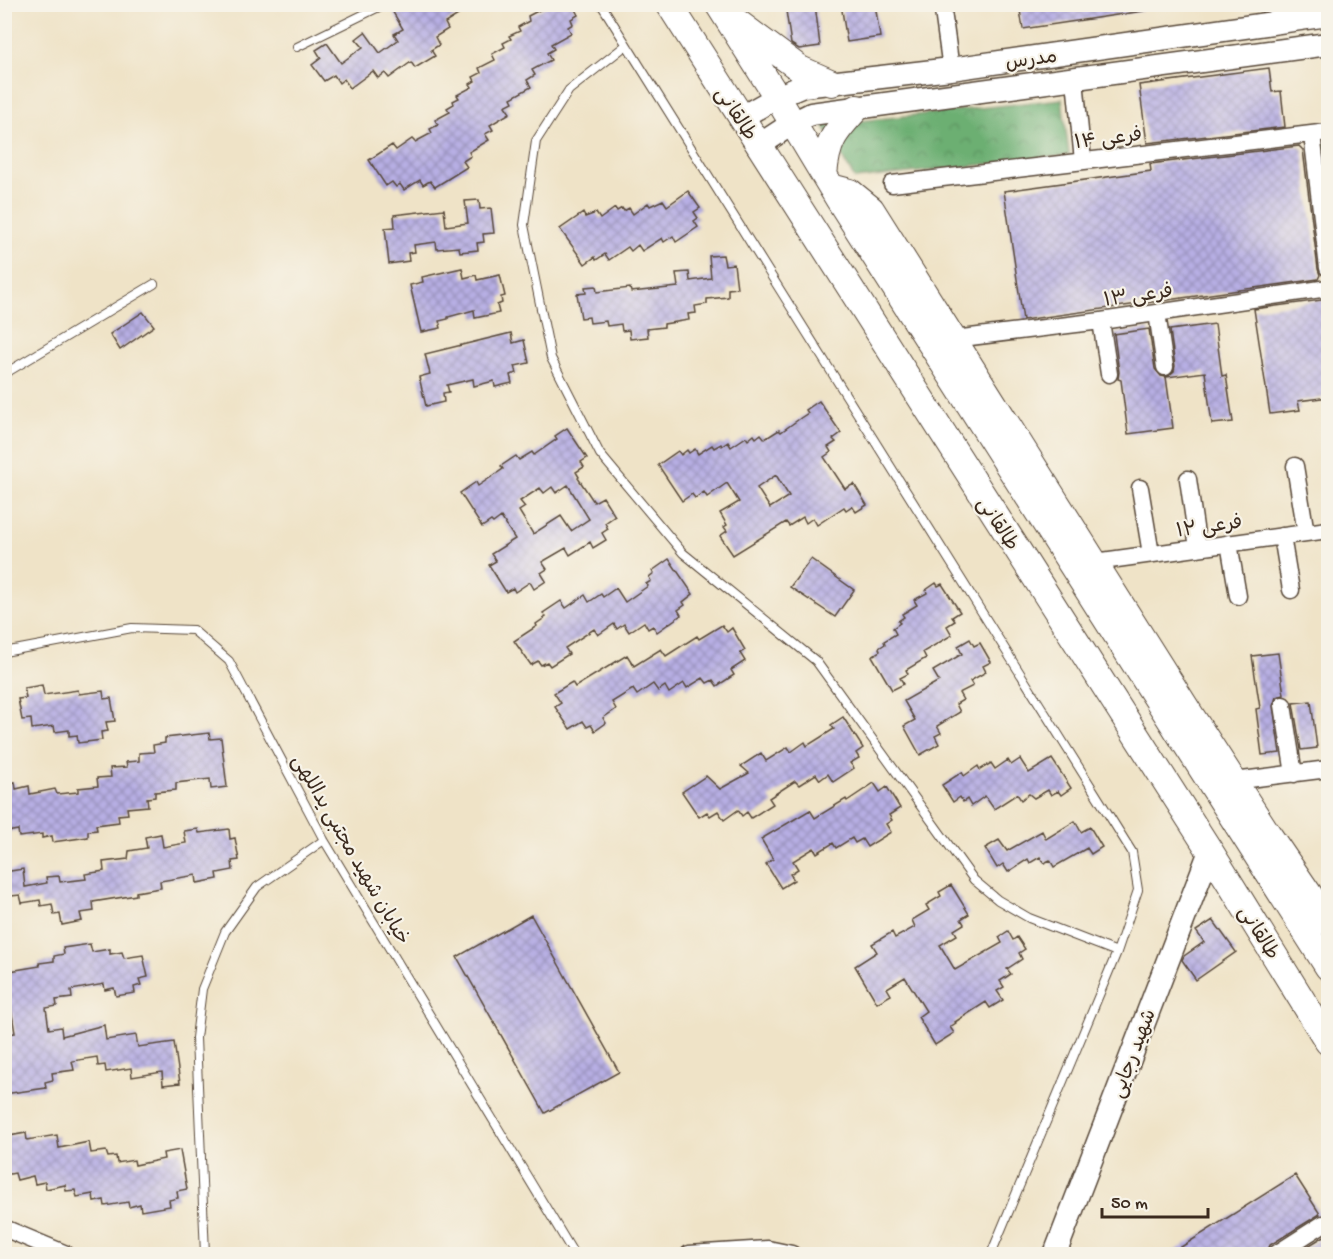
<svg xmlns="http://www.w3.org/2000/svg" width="1333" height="1259" font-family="'Gochi Hand','Playpen Sans Arabic',sans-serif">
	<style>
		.green { fill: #86cb85; stroke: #607a52; stroke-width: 1.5 }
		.forest { fill: url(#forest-crowns); stroke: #546c48; stroke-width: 1.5 }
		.building { fill: url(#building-cross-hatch); fill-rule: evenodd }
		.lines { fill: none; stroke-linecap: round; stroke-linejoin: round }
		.lane-casing { stroke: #564637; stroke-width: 10 }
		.street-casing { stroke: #564637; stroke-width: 19 }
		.secondary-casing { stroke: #564637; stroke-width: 25 }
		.primary-casing { stroke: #564637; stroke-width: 28 }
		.lane { stroke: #fff; stroke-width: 8 }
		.street { stroke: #fff; stroke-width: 16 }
		.secondary { stroke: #fff; stroke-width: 22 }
		.primary { stroke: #fff; stroke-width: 26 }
		.labels { text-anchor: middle; stroke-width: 4.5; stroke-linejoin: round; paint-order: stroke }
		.street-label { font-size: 20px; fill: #3b2a1e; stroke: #f7f3e8 }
	</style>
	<defs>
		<pattern id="forest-crowns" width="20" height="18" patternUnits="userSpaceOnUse" patternTransform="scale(1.5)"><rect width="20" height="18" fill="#6caf72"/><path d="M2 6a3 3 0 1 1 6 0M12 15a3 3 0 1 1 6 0" fill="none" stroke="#5a8f5d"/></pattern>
		<pattern id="building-cross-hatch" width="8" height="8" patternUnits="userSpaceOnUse" patternTransform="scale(1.5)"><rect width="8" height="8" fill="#b7afe4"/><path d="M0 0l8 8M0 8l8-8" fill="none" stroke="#968fb8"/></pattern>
	</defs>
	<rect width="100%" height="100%" fill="#f7f3e8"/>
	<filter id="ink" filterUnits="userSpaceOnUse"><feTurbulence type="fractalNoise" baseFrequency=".0167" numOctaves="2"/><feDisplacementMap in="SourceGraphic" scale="12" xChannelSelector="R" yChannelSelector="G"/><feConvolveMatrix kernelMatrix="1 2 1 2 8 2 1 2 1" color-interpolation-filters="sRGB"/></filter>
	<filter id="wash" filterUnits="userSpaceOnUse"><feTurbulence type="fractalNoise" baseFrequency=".008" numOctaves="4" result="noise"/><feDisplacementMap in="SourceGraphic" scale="24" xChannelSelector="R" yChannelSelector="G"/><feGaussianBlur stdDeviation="1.35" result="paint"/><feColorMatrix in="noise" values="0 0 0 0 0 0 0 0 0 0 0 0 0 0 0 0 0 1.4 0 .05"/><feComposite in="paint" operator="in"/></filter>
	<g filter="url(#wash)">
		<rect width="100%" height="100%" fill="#efe3c7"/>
		<path class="green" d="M1328,142V269L1312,144Z"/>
		<path class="forest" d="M1062,99L1069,155L855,179L823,125Z"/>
		<g id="blocks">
			<path class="building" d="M398,4H458L463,12L445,23L448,29L435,37L439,45L431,50L435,56L415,68L411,62L389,78L385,73L378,78L373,71L350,88L344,79L339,83L334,75L324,81L312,65L321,58L316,50L327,43L341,63L363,47L356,39L365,32L380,53L398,40L394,34L403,29L391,9Z
				M551,4H572L578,15L571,19L573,24L568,27L571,33L551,44L554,49L547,53L551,60L532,70L535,75L527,80L531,87L511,98L513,102L505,106L510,113L490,125L493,130L485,134L489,140L469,152L471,156L463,161L467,167L435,187L430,181L423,185L420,180L404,190L400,184L396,187L392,182L386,186L369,160L392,145L396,150L412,139L415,142L432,133L430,129L438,125L435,120L450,112L447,108L454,104L453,101L459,98L457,95L472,87L470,84L475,81L473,77L481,73L479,68L495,60L492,54L505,47L503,43L511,39L509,36L520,31L518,27L529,21L528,16Z
				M785,4H815L820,46L799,49L791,44Z
				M841,4H875L880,37L847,42Z
				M1019,4H1142L1143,11L1023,29Z
				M1269,68L1272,92L1281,91L1285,127L1147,143L1139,85Z
				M1299,146L1303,150L1318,269L1320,275L1318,279L1023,320L1004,191L1151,171L1150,164Z
				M688,191L700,208L694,212L698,218L694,221L698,227L676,242L673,236L664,242L662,238L642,251L638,245L631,251L628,247L609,260L605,254L596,260L595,257L585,264L560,229L583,213L585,217L596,213L600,219L615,208L617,211L622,208L624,211L629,208L633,214L648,203L650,206L663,200L667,206Z
				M479,200L480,209L491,208L494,233L483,234L484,242L477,243L478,250L460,252L459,247L437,249L436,242L414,245L415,252L408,253L409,261L389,264L385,228L395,227L394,215L444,209L446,226L468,223L465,201Z
				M723,255L725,265L734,264L737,288L728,289V297L707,299V304L695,306L696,313L688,314L689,320L664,324V327L647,329L648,337L630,339L629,330L622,331L621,324L607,326L606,321L590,323L589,317L581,318L577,294L586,293L585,287L596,286L597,292L630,288L631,292L678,287L676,273L689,272L690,281L711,278L709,256Z
				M462,268L464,278L476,275L477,280L500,275L505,296L501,297L502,303L497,305L499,313L475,318L474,310L448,317V319L439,321L441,328L421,332L410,285L423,282L422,277Z
				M1329,299V397L1298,401L1300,410L1270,414L1254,309Z
				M143,312L154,326L120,350L110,334Z
				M1215,324L1222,376L1226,375L1233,422L1212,424L1205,372L1167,377L1174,371L1175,366L1170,330Z
				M1149,329L1155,369L1161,376L1166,377L1173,428L1128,434L1121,380L1118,379L1119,372L1114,334Z
				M511,333L513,343L524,340L529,363L515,366L517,373L510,375L512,383L495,387L494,381L474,386L473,379L447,385L449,392L443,393L444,402L426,406L419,377L430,374L425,354Z
				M819,401L841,433L833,439L836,442L828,447L831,452L824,457L845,489L854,484L867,505L856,512L852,506L846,510L844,507L817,525L813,518L806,523L803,517L789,526L786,522L733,555L720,536L727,531L724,527L727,525L720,513L739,502L727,483L707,497L704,492L695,498L692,494L682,501L658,465L678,451L681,455L687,450L689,453L695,449L698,454L712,445L714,448L721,444L722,446L728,442L731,447L746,437L748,440L754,435L756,438L761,434L765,439L779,430L781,432L802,417L808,413L806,410ZM776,475L789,496L770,508L757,488Z
				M567,428L587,458L581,462L584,467L576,472L579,477L578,478L594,502L603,497L615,516L605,523L608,529L602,533L606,540L593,548L590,542L570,555L566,548L542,562L547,569L541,573L546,581L534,589L530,582L515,592L513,588L506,592L489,565L496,561L491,554L515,539L501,517L493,523L491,521L482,527L460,493L476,482L478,486L503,469L501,466L516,456L519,460L532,452L534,455L557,439L555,436ZM568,485L589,519L571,531L561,516L533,534L519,511L525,507L520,501L540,488L544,493L552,487L556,493Z
				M669,559L693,594L683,602L685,605L678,610L681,615L657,632L653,626L648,629L644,622L629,632L624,624L617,629L614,624L598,635L594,629L565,648L569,654L550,666L547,662L541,665L538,661L531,665L514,641L537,626L536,624L546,617L543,613L561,601L566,608L585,595L589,602L601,594L603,597L616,588L625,602L648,586L646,584L651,581L649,577L654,573L652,571Z
				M811,559L854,590L835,617L790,587Z
				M936,583L938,586L942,584L960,612L952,617L955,621L947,626L952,635L923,652L926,658L906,670L908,674L900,678L904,684L892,690L872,656L880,651L879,648L885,644L884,641L896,634L893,628L900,623L898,621L904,617L902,614L917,605L914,600L927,593L926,590Z
				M722,625L727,632L732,628L745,650L740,653L745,661L731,670L734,675L717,686L713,680L707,683L703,678L687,688L684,683L669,693L665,686L658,691L653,684L637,695L633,689L612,702L616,709L603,718L606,723L595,731L591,725L587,727L583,721L570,729L555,707L561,703L554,693L572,682L575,687L627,655L634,666L661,649L666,656L697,636L699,639Z
				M970,639L974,646L980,643L991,662L983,666L986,672L970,681L973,686L959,693L963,700L956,704L960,712L937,726L941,733L935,736L939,744L920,755L904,726L915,720L904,701L939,681L933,671L962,654L958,646Z
				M1278,653L1284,695L1276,697L1273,706L1280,753L1262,755L1256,709L1260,708L1252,656Z
				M42,685L44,695L78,690L79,694L103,691L104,699L111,698L115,721L106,722L108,731L101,732L102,740L78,743L77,735L69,736V730L55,732L54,726L32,729L31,719L22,720L18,699L26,698L24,688Z
				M1311,701L1317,748L1301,750L1293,703Z
				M843,717L863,748L856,753L859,758L850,763L854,768L833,782L828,774L820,780L816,774L799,785L795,781L769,798L773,804L751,818L747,812L742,816L738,810L724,820L718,811L710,816L707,812L699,817L682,792L706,776L720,789L749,773L741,766L761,753L766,761L788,747L791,752L805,742L807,746L834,729L831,725Z
				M209,733L210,739L221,738L227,787L211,789L210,779L176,783V790L155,792V797L147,798L148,806L127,808L128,814L118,815L119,822L96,825L97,830L88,831V837L53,842L52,836L42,838V834L19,837L18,830L7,832L4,824V784L15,782L16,789L29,786L30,794L55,789L57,794L78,792V788L98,786L97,778L111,777L110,768L127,767L126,762L139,761V753L154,752L153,745L165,743V738Z
				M1020,759L1029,773L1052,759L1071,788L1061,795L1058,791L1051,795L1048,790L1034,798L1029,794L1021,800L1017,794L994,809L985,796L971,806L967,799L963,802L960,797L953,802L942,785L962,772L964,776L978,766L980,770L991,763L995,769L1008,760L1011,765Z
				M874,783L880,792L887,787L900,808L889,815L892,820L886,824L891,832L867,847L862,839L855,843L852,838L836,848L833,843L817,853L814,848L793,861L798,869L790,874L794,880L781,888L766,864L773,859L761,839L810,810L815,818L846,799L847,801Z
				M1075,821L1081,832L1090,827L1102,847L1091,854L1087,848L1054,867L1050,860L1044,863L1040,857L1030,863L1028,859L1008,872L1003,864L997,868L985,848L999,840L1007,851L1042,831L1046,839Z
				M198,829L199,833L229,829L230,839L235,838L239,860L232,861L233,870L217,873L218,879L197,883L196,875L160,881L161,888L136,892V895L93,902L94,911L80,913L82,921L62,925L60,914L54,915L52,904L41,906L40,900L22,903L20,895L11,896L9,890H4V872L23,869L25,887L47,883L46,877L59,876L60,882L86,879L85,874L104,871L103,862L128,859L129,851L147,848L145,837L161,834L163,847L186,843L184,831Z
				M951,885L969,914L961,919L964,924L954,930L957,935L940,945L955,970L1002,943L999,937L1008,931L1013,940L1017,937L1025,949L1019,953L1022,959L1007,969L1011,974L1000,981L1004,987L997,991L1003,1000L990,1008L986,1002L955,1022L956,1023L950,1027L954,1033L935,1045L918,1017L926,1011L905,977L887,988L891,995L877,1003L855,966L877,952L872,944L892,932L895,938L915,927L912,920L929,910L926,905L941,896L939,892Z
				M531,915L619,1072L545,1113L457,957Z
				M1213,920L1236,952L1196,980L1182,960L1184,956L1204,942L1196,931Z
				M90,944L92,952L110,949V954L122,952L124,958L143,955L148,977L139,979L141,985L134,987L135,993L116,996L114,988L105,990L104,984L71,990L72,998L56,1000L57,1006L46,1008L49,1029L61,1027L62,1036L104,1025L106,1040L136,1035L138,1047L174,1042L180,1083L163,1085L162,1072L132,1077L131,1068L106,1072L105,1065L98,1066L97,1057L72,1061L74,1070L52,1073L53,1080L45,1082L46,1088L4,1094V1057H6L4,1034L15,1033L11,1008L4,1009V972L40,966L39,963L54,961V956L64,954L63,948Z
				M26,1133L27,1140L57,1135L59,1148L89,1142L91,1153L106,1151L108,1157L116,1156L117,1163L134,1160L135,1165L164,1159L163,1153L180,1150L187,1189L177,1191L178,1198L169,1200L170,1206L141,1211L140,1204L129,1207L128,1202L105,1206L104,1200L94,1202L93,1194L77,1197L75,1190L66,1191L65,1185L46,1189L45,1182L35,1184L33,1176L17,1180L15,1173L4,1175V1137Z
				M1295,1175L1320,1214L1270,1245L1266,1254H1170Z
				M1326,1235L1329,1239V1254H1295Z"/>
		</g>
	</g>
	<g filter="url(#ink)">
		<use href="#blocks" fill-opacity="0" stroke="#564637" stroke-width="1.5"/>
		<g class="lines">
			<defs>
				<path id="lane" d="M601,4L1132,852L1138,890L1117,952L991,1254
					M625,46L569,90L536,141L524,225L551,358L600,454L683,553L816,661L974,880L998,900L1029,918L1117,952
					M297,47L385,4
					M4,374L154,284
					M4,652L132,628L193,630L229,661L324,840L574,1254
					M205,1254L196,1038L202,989L225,932L257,887L324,840"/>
				<path id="street" d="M942,4L951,69
					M1075,80L1083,161
					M1312,134L1328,268
					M892,184L1328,132
					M1157,313L1165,367
					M1101,321L1109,374
					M954,339L1101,321L1328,288
					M1295,466L1306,533
					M1188,479L1198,548
					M1140,488L1151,554
					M1282,536L1291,590
					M1229,543L1238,596
					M1095,562L1328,530
					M1283,705L1294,774
					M1234,781L1328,769
					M4,1228L66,1254
					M689,1254L768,1249L792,1254
					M1276,1254L1323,1224"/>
				<path id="secondary" d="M740,118L777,97L803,86L951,69L1328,15
					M758,146L793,123L811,114L1328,44
					M1055,1254L1210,851"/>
				<path id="primary" d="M669,4L1210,851L1328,1042
					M718,4L777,97L839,200L1328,967
					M737,22L800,69L832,83
					M824,175C827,141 834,133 857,108
					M831,187L850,192L871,209L1192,717L1266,831L1328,922"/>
			</defs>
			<use href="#lane" class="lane-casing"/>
			<use href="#street" class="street-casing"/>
			<use href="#secondary" class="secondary-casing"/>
			<use href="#primary" class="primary-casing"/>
			<use href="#lane" class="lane"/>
			<use href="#street" class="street"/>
			<use href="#secondary" class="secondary"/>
			<use href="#primary" class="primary"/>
		</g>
	</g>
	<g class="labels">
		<g class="street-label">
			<text transform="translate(1031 58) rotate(-8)" y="7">مدرس</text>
			<text transform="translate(737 113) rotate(57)" y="7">طالقانی</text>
			<text transform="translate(1108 137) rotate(-7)" y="7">فرعی ۱۴</text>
			<text transform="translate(1138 294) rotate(-8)" y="7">فرعی ۱۳</text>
			<text transform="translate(999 523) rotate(57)" y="7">طالقانی</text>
			<text transform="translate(1209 525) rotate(-8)" y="7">فرعی ۱۲</text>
			<text transform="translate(352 849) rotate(60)" y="7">خیابان شهید مجتبی یداللهی</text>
			<text transform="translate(1260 932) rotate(58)" y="7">طالقانی</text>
			<text transform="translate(1132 1053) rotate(-69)" y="7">شهید رجایی</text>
		</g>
	</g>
	<rect width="1333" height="1259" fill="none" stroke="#f7f3e8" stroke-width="24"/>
	<path d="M1102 1208v9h106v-9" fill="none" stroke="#3b2a1e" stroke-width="3"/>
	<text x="1111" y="1208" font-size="18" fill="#3b2a1e" stroke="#f7f3e8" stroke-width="4.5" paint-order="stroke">50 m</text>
</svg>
